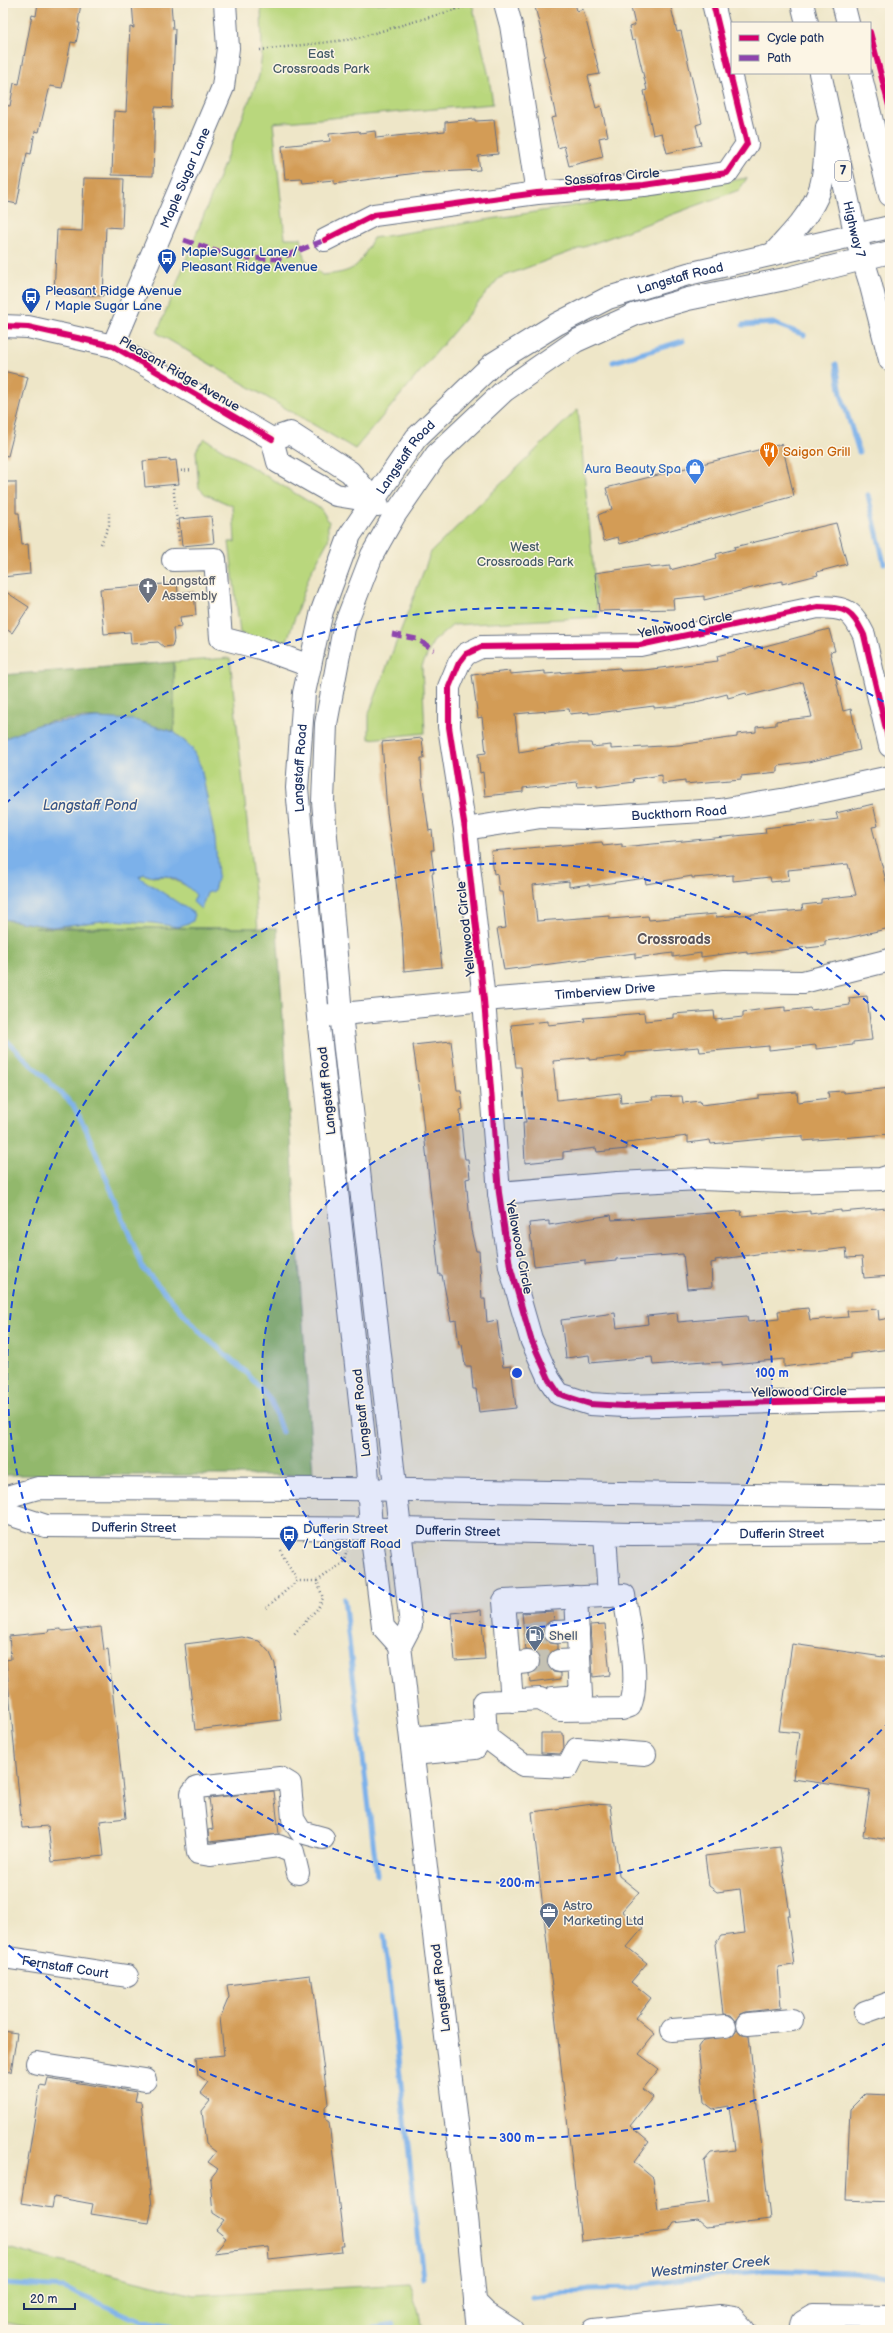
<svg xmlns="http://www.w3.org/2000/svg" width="893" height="2333" font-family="'Balsamiq Sans',sans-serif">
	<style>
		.green { fill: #b9d77d; stroke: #6a836e }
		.forest { fill: #92b86c; stroke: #567465 }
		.water { fill: #7cb1ea; stroke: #4c70a4 }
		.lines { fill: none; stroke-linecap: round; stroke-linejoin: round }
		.stream { stroke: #7cb1ea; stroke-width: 5 }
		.building { fill: #d39c57; fill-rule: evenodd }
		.minor-tunnel { stroke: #c4c1b3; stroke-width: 22; stroke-dasharray: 22 11; stroke-linecap: butt }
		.minor-casing { stroke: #656f83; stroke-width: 24 }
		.major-casing { stroke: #656f83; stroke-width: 24 }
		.path { stroke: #656f83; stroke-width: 2.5; stroke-dasharray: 1 3; stroke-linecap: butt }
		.minor { stroke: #fff; stroke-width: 22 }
		.major { stroke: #fff; stroke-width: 22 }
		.quiet { stroke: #8e44ad; stroke-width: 5; stroke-dasharray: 10 5; stroke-linecap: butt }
		.cycleway-casing { stroke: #fcf5e5; stroke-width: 8 }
		.cycleway { stroke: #d6006c; stroke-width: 6 }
		.ring { fill: none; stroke: #1d4ed8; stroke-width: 2; stroke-dasharray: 7 5 }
		.labels { text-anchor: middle; stroke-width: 3; stroke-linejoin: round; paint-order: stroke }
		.shield { fill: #fcf5e5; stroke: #5e6a86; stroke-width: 1 }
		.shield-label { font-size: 12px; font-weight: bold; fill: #1b2f5e }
		.park-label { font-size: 13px; fill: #425966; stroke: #fcf5e5 }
		.street-label { font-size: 13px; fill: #1b2f5e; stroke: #fcf5e5 }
		.transit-label { font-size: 13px; fill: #164399; stroke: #fcf5e5; text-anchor: start }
		.food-label { font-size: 13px; fill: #c56008; stroke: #fcf5e5; text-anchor: start }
		.shop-label { font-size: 13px; fill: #366cbe; stroke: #fcf5e5; text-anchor: end }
		.worship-label { font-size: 13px; fill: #5b616d; stroke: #fcf5e5; text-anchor: start }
		.service-label { font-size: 13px; fill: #4e5e75; stroke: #fcf5e5; text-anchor: start }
		.water-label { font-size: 14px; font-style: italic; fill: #385688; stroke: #fcf5e5 }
		.neighbourhood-label { font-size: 14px; font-weight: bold; fill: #5b555c; stroke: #fcf5e5 }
		.centre { fill: #1d4ed8; stroke: #fcf5e5; stroke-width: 2 }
		.ring-label { font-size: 12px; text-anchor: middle; font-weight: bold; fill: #1d4ed8; stroke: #fcf5e5; stroke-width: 3; stroke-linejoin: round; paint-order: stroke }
	</style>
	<rect width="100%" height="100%" fill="#fcf5e5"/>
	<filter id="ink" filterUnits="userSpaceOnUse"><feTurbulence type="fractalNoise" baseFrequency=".025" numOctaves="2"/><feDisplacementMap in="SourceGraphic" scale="8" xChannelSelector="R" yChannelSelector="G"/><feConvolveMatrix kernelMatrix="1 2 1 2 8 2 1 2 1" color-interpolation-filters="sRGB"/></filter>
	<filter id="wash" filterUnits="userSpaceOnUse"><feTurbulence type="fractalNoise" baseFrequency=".012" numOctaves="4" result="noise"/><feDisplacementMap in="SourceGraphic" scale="16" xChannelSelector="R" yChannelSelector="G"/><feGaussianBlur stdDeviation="0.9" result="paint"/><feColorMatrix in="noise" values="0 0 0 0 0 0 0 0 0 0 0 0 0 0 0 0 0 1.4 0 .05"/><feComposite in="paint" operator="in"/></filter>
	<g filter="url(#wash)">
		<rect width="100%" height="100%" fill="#eee6c8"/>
		<path class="green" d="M261,3H472L489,77L493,104L273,123L285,238H301L304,258L322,275C356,272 358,268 373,238L747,178L739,190L499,278L355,449L157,333L259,76L262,54Z
			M578,409L598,617L453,625L433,642L422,666L425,733L369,739V713L431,552Z
			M205,439L321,509L329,522C326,529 330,535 328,541L310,574L283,652L240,633L229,542H235L233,506L205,494L199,488L196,451L200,444Z
			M230,658L258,928L52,927L110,920L151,886L139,877L144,874L152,877L166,876L189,887L196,895L201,908L207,893L191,747L174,732V662Z
			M3,2247L194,2295L409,2284L418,2309L422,2330H47L3,2321Z"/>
		<path class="forest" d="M174,662V732C129,719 87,712 40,724C28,728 16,735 3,739V675Z
			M3,919L52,927L35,928H277L313,1475H3Z"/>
		<path class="water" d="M96,718L134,720L174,732L191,747L201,767L215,839L218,875L214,891L207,893L201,909L193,902L196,895C189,887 177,878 166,876C157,875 152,878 144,874L139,877L195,914L193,921L178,927L153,923L110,920L52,927L3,919V739L40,724Z"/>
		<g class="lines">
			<path class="stream" d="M743,325L773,323L804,335
				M613,362L683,341
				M836,364L841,394L859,452
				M868,495L884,563
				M3,1037L73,1105L86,1129L143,1268L202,1334L248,1374L271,1401L282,1432
				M344,1599L377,1875
				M384,1935L423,2278
				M3,2284L63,2288L143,2322L193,2330
				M533,2298L590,2289L632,2288L647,2284L766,2270L856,2273L890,2279
				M236,2330H240
				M364,2330L393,2325"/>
		</g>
		<g id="blocks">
			<path class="building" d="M38,3H81L78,23H80L76,43L71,42L62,88L50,86L39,132L35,131L31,154L27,153L17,204L3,201V105L10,106L14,83L19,84L32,15L36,16Z
				M132,3H171L173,29H175L172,108L155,107L153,176L112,175L114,111L126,112L130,27L134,28Z
				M534,3H575L577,11L583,9L600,74L588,76L596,108L601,106L608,136L599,138L603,157L569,166L564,146L558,148L551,118L556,117L543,57L545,56L541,39H543Z
				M630,3H670L677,32L681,31L702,123L696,125L701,145L667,153L662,133L653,135L644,91L647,90L635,40L632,41L629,27L635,25Z
				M475,119V121L494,120L498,154L478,156L480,170L417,173L334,184V180L303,183L302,179L285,180L282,146L330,141L329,134L359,131L360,133L375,131L376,138L445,131V122Z
				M84,178L124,179L122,228L106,227L103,296L54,294L57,230L82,231Z
				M3,371L28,377L8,456L3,455Z
				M782,444L794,496L620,544L618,537L604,541L598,515L612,509L606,488Z
				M170,459V461L176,460L179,484L145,487L143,461Z
				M3,482H16V513H19L22,545L28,544L30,574L3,577Z
				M211,516L214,543L182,546L179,519Z
				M836,523L847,564L817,572L818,575L782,584V581L764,585L704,600V596L673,599L674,609L599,611L595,573L650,565V568L670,566V570L717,558L716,554L735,549L734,547Z
				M177,583L178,593L194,591L196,615L180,617L181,627L173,628L174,640L172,646L164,647L158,642L131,644L130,632L104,634L100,589Z
				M3,590L29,607L12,633L3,627Z
				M829,629L835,651L830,652L843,711L851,709L860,750L808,762L778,766V772L741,776V779L685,784V781L662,784V775L633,779L634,782L597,787V785L578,787L577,782L523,788V792L485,796L483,772L480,773L478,754L486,753L482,717L478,718L472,675L510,671V674L545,671V674L620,668L621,671L644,670L718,661L717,656L736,651L753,646L754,649ZM803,682L812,717L776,721V725L756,727V732L737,734V737L679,745L611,749V745L592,747L591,743H572L519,752L515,714L569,709L570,714L589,712V714L654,706V708L678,706L696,703V702L727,694L728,698L746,693L747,696Z
				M422,738L424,758H421L422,780L429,831L432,830L434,850H431L434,873H432L442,967L404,971L402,928L387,812L382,742Z
				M873,804L878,826L872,827L890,896V928L848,938L825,941V946L807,948V947L747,954V951L701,957V953L673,957V953L635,958V953L504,970L497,929L506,928L502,892H499L497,873L494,874L491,851L602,842L603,846L622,844V847L766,833L765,828L838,819L836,813ZM848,864L856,895L821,899V903L802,905L803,910L716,917L715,914L649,920L648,916L610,919V916L537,921L533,885L569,881V887L589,884V886L645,878L646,884L692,876V878L733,875V881L770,877L771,882L789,880L788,870Z
				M867,996L872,1040L853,1042V1045L816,1049V1045L769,1050V1046L700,1052L699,1047L626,1053V1056L589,1060V1058L553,1061L557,1100L620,1093L621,1103L653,1100L652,1097L682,1096L683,1103L700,1101L701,1105L759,1098V1095L797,1092L798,1102L829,1098L828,1092L843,1091L844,1093L890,1088V1134L803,1141V1136L784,1137L711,1144L710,1140L688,1143V1136L626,1143L627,1149L597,1152L596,1148L563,1152V1159L525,1163L523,1122H526L521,1067H516L511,1025L548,1021V1025L585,1021L584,1018L644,1013L645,1021L673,1018V1014L714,1011L715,1020L743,1017V1012L765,1009L785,1007V1011L810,1008L811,1010L850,1005L849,998Z
				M451,1041L457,1090H461L463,1109L460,1110L463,1145L465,1159H468L470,1178L466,1179L471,1230L476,1251H479L482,1299H485L487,1322L497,1320L503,1367L511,1366L516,1408L479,1412L476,1389H473L471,1366H465L462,1344L459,1345L456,1320L451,1321L442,1275H439L420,1094L413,1045Z
				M887,1208L888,1212L890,1211V1276L864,1278L862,1257L847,1258L846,1248L815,1252L778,1251L715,1260L716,1262L711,1263L712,1287L687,1289L683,1254L616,1259V1261L585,1264V1260L534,1266L529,1223L549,1221V1225L611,1215L612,1220L741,1211L742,1216L789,1212L790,1213L810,1211V1214L841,1210V1212Z
				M808,1308L810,1320L848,1317L847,1311L878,1309L879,1320L890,1318V1349L851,1354V1358L784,1367V1359L722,1365V1362L704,1363V1361L653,1365L652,1357L590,1363L589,1355L566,1358L561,1320L615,1313L617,1328L648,1324L647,1316L677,1313L678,1322L747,1316L748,1322L779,1319L778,1311Z
				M481,1610L485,1659L455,1661L451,1613Z
				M553,1611L554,1620L544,1626L543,1633L549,1643L557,1644V1649L548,1655L547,1662L553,1672L561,1673V1679L530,1683L529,1674L539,1667L540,1660L533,1651L526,1650L522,1613Z
				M605,1624L610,1675L593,1677L590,1625Z
				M101,1627L104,1650L108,1649L126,1818L100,1821L104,1856L52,1862L48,1826L22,1828L6,1660L11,1659L9,1636L49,1632L48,1630L60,1629L63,1631Z
				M242,1637L259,1641L270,1653L275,1664L281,1720L195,1730L185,1644Z
				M792,1644L890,1658V1840L863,1836L870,1790L793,1779L799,1733L779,1731Z
				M541,1733H563L564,1748L560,1754L541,1753Z
				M274,1791L279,1834L209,1842L208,1830L213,1829L209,1798Z
				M593,1804L610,1805L619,1876L639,1892L622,1911L643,1928L627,1947L647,1963L631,1982L651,1998L636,2018L655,2034L639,2054L659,2069L643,2089L653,2097L630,2126L649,2142L634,2162L653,2178L657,2209L710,2202L704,2161L711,2153L735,2150L729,2106L713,2109L704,2102L698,2047L703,2040L732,2036L737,2029L742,2035L749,2036L770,2219L706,2227L698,2220L674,2223L669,2231L581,2241L532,1812Z
				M780,1847L790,1915H787L794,1965L778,1967L781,2008L746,2012L741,2014L736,2021L731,2015L723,2014L715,1944L721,1936L745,1933L740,1889L717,1892L709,1886L705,1856Z
				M310,1975L311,1981H313L322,2056L328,2104L325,2107L326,2120L329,2122L344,2246H341L342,2252L269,2260L268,2247L214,2253L226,2238L216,2230L224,2220L213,2213L210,2179L218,2169L208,2162L216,2152L206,2144L202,2111L210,2101L200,2093L208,2082L198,2075L196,2058L224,2055L220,2018L229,1997L227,1985Z
				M3,2031L17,2033L11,2072L3,2071Z
				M48,2078L137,2092L135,2101L141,2102L152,2207L149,2223L91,2214L93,2204L54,2197L52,2208L21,2203L40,2085L46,2086Z
				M865,2094L890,2095V2202L846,2200L850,2109Z"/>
		</g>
	</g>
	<g filter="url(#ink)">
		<use href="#blocks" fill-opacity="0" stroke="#656f83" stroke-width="1"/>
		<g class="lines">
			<path class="minor-tunnel" d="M524,1634L555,1632
				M528,1662L559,1661"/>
			<defs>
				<g id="minor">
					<path d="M505,3L511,25L537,193"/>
					<path d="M325,240L374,215L537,193L644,185L727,173L747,144L713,3"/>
					<path d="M3,326L28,327L113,346L272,439L278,462L336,495L373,501"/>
					<path id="s1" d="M113,346L223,87L228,48L225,3"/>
					<path d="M272,439L290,433L350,472L378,505"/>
					<path d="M173,560L215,559L221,638L260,648L310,666"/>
					<path d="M890,746L864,635C851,609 847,608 818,607L640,645L481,647L466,654L459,663L449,687V727L465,829L484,1000L499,1193L510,1266L531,1339L549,1379L559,1394L590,1404L624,1406L890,1399"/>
					<path id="s2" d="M465,829L541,817L587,818L720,810L787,799L890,777"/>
					<path id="s3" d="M322,1016L484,1000L725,981L803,982L890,960"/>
					<path d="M499,1193L618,1183L701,1179L787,1182L881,1179L890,1176"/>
					<path d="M605,1534L609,1596"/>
					<path d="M555,1632L578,1631"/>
					<path d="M559,1661L579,1660"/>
					<path d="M509,1664L528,1662"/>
					<path d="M553,1698L581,1696L576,1597"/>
					<path d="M486,1737L484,1702L540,1699L560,1710L622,1709L630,1706C641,1681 628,1624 624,1595L504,1601L512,1701"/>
					<path d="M411,1738L473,1732L482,1737H486L523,1765L568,1767L577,1749L645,1754"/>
					<path d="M413,1754L475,1748L482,1737"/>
					<path d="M298,1873L293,1852L278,1846L210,1855L198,1853L192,1793L197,1787L280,1778L290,1784L293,1819L301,1832L323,1838"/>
					<path id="s4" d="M3,1957L127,1976"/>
					<path d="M865,2012L890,2003"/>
					<path d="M748,2024L792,2020"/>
					<path d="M672,2030L725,2026"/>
					<path d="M37,2063L145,2080"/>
					<path d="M475,2302L486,2313L512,2330"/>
					<path d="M594,2330L719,2316L733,2318L744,2330"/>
					<path d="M801,2330L803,2321L813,2315L890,2316"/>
				</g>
				<g id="major">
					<path d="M802,3L807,23"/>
					<path d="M843,3L848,23"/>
					<path id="s5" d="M820,73L856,237L870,282L890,360"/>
					<path d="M860,73L890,195"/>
					<path d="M773,254C791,234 811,215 820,189C826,171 825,147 827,127"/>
					<path d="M3,1498L38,1488L342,1489L890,1497"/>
					<path id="s6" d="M3,1512L46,1526L399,1529L632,1534L890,1532"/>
					<path id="s7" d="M400,1646L383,1627L371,1530L367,1466L318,1017L297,788L304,693L322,611L350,535L416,438L494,363L557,324L608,298L688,274L890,227"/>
					<path d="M478,2330L466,2207L400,1646L411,1625L341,1014L323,801L326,724L344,628L372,555L394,516L436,455L504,391L576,341L636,314L688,299L785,279L890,252"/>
				</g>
			</defs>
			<use href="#minor" class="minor-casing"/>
			<use href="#major" class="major-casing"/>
			<path class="path" d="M260,50L354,39L478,3
				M177,471L192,470
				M173,484L179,541
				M101,544L109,525V513
				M280,1550L297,1581
				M317,1581L343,1563L347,1551
				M266,1608L297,1581H317L323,1598L318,1608L294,1634"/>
			<use href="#minor" class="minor"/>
			<use href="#major" class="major"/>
			<path class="quiet" d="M184,240L216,251L248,258L278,259L325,240
				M392,634L417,639L434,650"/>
			<defs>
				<path id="cycleway" d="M870,32L890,110
					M325,240L374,215L537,193L644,185L727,173L747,144L713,3
					M3,326L28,327L113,346L272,439
					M890,746L864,635C851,609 847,608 818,607L640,645L481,647L466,654L459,663L449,687V727L465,829L484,1000L499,1193L510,1266L531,1339L549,1379L559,1394L590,1404L624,1406L890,1399"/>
			</defs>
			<use href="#cycleway" class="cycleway-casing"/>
			<use href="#cycleway" class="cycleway"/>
		</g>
	</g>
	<circle cx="517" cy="1373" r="255" fill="#1d4ed8" fill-opacity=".12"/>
	<g class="ring">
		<circle cx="517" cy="1373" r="255"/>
		<path d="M890 1721A510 510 0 1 1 890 1025"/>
		<path d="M888 2042A765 765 0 0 1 5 1942M5 804A765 765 0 0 1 888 704"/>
	</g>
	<defs>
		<symbol id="bus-pin" viewBox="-11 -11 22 30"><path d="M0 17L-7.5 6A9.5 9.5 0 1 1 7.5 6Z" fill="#1a4fb4" stroke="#fcf5e5"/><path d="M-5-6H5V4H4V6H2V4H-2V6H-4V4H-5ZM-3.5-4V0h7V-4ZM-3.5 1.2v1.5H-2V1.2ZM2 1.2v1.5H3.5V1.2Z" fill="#fff"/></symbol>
		<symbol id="restaurant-pin" viewBox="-11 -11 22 30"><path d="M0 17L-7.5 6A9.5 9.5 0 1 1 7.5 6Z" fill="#e8710a" stroke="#fcf5e5"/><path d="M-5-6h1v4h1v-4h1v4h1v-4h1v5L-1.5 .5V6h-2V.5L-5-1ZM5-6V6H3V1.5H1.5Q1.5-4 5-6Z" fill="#fff"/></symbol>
		<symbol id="shop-pin" viewBox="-11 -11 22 30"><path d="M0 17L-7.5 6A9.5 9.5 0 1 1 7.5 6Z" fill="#3f7fe0" stroke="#fcf5e5"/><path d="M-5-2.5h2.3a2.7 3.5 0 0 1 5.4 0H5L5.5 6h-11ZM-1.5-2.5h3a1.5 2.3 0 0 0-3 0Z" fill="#fff"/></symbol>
		<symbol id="church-pin" viewBox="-11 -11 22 30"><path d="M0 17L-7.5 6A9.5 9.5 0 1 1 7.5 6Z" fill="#6b7280" stroke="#fcf5e5"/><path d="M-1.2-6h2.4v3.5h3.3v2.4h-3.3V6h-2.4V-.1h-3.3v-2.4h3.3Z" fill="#fff"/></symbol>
		<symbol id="fuel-pin" viewBox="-11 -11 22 30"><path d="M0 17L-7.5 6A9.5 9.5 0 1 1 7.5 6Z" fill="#5c6f8a" stroke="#fcf5e5"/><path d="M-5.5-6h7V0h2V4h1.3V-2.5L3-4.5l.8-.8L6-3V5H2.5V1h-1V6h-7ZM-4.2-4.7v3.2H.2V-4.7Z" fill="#fff"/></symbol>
		<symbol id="office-pin" viewBox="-11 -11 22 30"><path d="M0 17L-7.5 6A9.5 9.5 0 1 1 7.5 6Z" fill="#5c6f8a" stroke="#fcf5e5"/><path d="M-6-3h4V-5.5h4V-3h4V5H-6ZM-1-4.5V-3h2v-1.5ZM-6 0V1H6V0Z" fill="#fff"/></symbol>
	</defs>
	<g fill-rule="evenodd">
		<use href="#bus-pin" x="156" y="247" width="22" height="30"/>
		<use href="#bus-pin" x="20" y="286" width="22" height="30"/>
		<use href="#restaurant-pin" x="758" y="440" width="22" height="30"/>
		<use href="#shop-pin" x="684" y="457" width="22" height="30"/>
		<use href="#church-pin" x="137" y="576" width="22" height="30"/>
		<use href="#bus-pin" x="278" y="1524" width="22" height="30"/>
		<use href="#fuel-pin" x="524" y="1624" width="22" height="30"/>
		<use href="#office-pin" x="538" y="1901" width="22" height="30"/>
	</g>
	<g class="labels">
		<rect class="shield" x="835" y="161" width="16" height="20" rx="3"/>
		<g class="shield-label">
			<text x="843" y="175">7</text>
		</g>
		<g class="park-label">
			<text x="321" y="58">East<tspan x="321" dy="15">Crossroads Park</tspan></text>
			<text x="525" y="551">West<tspan x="525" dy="15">Crossroads Park</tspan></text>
		</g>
		<g class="street-label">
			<text transform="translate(612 176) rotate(-5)" y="5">Sassafras Circle</text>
			<text dy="5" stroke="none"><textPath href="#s1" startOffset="183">Maple Sugar Lane</textPath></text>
			<text dy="5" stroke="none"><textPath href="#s5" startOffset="160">Highway 7</textPath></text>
			<text dy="5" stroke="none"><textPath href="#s7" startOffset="1561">Langstaff Road</textPath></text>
			<text transform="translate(180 373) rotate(30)" y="5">Pleasant Ridge Avenue</text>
			<text dy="5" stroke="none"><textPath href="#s7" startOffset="1225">Langstaff Road</textPath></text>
			<text transform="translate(685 624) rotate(-11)" y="5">Yellowood Circle</text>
			<text dy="5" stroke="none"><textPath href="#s7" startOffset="889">Langstaff Road</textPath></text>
			<text dy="5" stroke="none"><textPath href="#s2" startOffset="215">Buckthorn Road</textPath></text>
			<text transform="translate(465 929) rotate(-96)" y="5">Yellowood Circle</text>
			<text dy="5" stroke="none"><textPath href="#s3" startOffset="284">Timberview Drive</textPath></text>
			<text transform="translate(326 1091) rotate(-96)" y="5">Langstaff Road</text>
			<text transform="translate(520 1247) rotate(79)" y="5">Yellowood Circle</text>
			<text transform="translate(799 1391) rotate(-1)" y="5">Yellowood Circle</text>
			<text transform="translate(361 1413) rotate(-96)" y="5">Langstaff Road</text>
			<text dy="5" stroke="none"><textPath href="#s6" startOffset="133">Dufferin Street</textPath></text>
			<text dy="5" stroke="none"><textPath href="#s6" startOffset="457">Dufferin Street</textPath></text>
			<text dy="5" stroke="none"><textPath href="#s6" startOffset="781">Dufferin Street</textPath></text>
			<text dy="5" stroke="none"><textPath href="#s4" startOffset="63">Fernstaff Court</textPath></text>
			<text transform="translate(440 1988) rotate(-97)" y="5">Langstaff Road</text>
		</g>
		<g class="transit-label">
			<text x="181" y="256">Maple Sugar Lane /<tspan x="181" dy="15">Pleasant Ridge Avenue</tspan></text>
			<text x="45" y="295">Pleasant Ridge Avenue<tspan x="45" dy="15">/ Maple Sugar Lane</tspan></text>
			<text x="303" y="1533">Dufferin Street<tspan x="303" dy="15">/ Langstaff Road</tspan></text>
		</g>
		<g class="food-label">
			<text x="783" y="456">Saigon Grill</text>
		</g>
		<g class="shop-label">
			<text x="681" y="473">Aura Beauty Spa</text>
		</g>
		<g class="worship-label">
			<text x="162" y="585">Langstaff<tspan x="162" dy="15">Assembly</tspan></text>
		</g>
		<g class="service-label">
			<text x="549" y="1640">Shell</text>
			<text x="563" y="1910">Astro<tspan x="563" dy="15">Marketing Ltd</tspan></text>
		</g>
		<g class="water-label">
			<text x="90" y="810">Langstaff Pond</text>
			<text transform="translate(710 2266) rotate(-6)" y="5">Westminster Creek</text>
		</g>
		<g class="neighbourhood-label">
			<text x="674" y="944">Crossroads</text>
		</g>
	</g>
	<circle cx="517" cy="1373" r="6" class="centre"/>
	<g class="ring-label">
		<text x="772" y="1377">100 m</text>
		<text x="517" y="1887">200 m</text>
		<text x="517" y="2142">300 m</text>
	</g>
	<rect width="893" height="2333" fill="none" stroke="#fcf5e5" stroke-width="16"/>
	<rect x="731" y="22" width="140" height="52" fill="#fcf5e5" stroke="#a2a6af"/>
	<rect x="739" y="35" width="20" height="6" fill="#d6006c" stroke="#a2a6af"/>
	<text x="767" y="42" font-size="12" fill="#1b2f5e">Cycle path</text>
	<rect x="739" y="55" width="20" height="6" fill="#8e44ad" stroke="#a2a6af"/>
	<text x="767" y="62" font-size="12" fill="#1b2f5e">Path</text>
	<path d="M24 2303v6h51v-6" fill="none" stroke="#1b2f5e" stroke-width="2"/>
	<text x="30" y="2303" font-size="12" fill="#1b2f5e" stroke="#fcf5e5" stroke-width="3" paint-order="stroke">20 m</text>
</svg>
